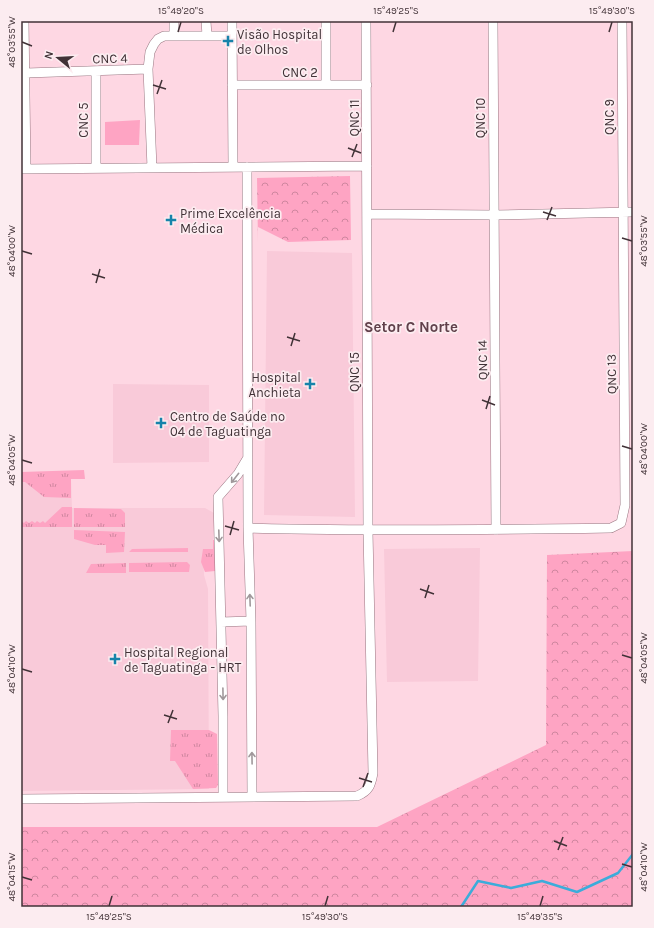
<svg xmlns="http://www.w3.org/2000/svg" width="654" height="928" font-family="Karla,sans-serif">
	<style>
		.built { fill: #f9cad9 }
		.grass { fill: url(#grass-tufts) }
		.park { fill: url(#park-crowns) }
		.pitch { fill: #fea4c3 }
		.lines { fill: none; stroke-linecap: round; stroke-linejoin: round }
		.stream { stroke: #3cacda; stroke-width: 2.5 }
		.minor-casing { stroke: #987580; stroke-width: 10 }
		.minor { stroke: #fff; stroke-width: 9 }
		.oneway { stroke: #a0989b }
		.ticks { fill: none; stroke: #413237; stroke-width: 1.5 }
		.poi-dot { fill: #1683aa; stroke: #fcecf0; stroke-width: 1.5 }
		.labels { text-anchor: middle; stroke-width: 3.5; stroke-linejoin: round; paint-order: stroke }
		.poi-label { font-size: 13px; fill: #413237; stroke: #fcecf0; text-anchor: start }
		.street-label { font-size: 13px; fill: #413237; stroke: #fcecf0 }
		.quarter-label { font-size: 15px; font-weight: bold; fill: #60414b; stroke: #fcecf0 }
		.neatline { fill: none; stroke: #413237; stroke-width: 1.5 }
		.ticks-label { font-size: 10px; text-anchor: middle; fill: #413237 }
	</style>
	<defs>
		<pattern id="grass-tufts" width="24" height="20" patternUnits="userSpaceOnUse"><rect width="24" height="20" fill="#fea4c3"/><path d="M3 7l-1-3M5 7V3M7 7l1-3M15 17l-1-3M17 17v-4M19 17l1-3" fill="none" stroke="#cf869f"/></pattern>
		<pattern id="park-crowns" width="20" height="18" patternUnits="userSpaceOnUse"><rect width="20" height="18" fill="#fea4c3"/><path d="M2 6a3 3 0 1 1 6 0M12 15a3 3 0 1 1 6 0" fill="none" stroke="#cf869f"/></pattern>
	</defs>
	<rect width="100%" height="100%" fill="#fed7e3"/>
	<path class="built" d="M267,251L352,253L355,517L264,515Z
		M113,384L209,385V462L113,463Z
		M21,479H71L72,508H205L214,513L213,549H203L204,575L208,589L209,789L21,791Z
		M480,548L478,681L387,682L384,549Z"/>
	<path class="grass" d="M84,470L85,479H71V498L44,497L25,482H21V472Z
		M62,507H72V527H21V521L24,523L26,521L29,523L32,521L35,523L37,521L40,523L43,521L45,523Z
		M74,508L121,509L125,513V527H74Z
		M74,530L125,532L124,552L106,553V545H95L74,539Z
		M213,540H216L215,571L205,572L201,562L203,549H213Z
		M188,548V552H129L132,549Z
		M187,562L190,565L189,572H129V563Z
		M126,563V573H86L91,564Z
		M171,730H209L217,734L218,785L216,788L193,789L175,761H170Z"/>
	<path class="park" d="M350,176L351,240L288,242L258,227V243L257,178Z
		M633,551V907H21V827H377L546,745L547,555Z"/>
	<path class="pitch" d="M140,120L139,145H105V122Z"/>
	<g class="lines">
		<path class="stream" d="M461,907L478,881L511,888L542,881L577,892L618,873L633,854"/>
		<defs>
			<path id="minor" d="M24,21L26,169
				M206,21L207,36
				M232,21L233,167
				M326,21V85
				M493,21L496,530
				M174,36V21
				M26,73L148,69
				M232,85H367
				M247,167L248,528L251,621L252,797
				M96,168V71
				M152,168L148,69L150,52L154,44L158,39L164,36H232
				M21,169L367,166
				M367,214L494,215L633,212
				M248,528C369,531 490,530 611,528L621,523L625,505L622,21
				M221,622L251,621
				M223,797V716L218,497L238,474L247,459
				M21,799L357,796C369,791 371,785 373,773L368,531L366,21"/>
		</defs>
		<use href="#minor" class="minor-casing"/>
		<use href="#minor" class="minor"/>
	</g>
	<defs><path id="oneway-shaft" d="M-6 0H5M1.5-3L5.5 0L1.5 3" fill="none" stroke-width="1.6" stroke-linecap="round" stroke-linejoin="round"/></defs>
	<g class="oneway">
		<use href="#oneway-shaft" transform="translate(235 478) rotate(128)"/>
		<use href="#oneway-shaft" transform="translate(219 536) rotate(88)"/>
		<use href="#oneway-shaft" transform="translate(250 600) rotate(-92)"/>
		<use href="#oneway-shaft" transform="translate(223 694) rotate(89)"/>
		<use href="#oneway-shaft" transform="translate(252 758) rotate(-91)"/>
	</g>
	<path class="ticks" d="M178,32L181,22M393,32L396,22M609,32L612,22M22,42L32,46M153,85L166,89M157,94L162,80M348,148L361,153M352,157L357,144M543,212L556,216M547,220L552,207M622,238L632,241M22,251L32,254M92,274L105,278M96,283L100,269M287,337L300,341M291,346L295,333M482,400L495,405M486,409L490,396M622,446L632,449M22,460L32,463M225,526L239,530M230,535L234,521M420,589L434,594M425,598L429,585M622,655L632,658M22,669L32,672M164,715L177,719M168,723L173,710M359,778L372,782M363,787L368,773M554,841L567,846M558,850L563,837M622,864L632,867M22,877L32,880M109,906L112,896M325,906L328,896M540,906L543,896"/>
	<g class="poi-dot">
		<path d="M226 35h4v4h4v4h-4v4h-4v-4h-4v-4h4z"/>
		<path d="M169 214h4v4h4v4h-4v4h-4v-4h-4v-4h4z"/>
		<path d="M308 378h4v4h4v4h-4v4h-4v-4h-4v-4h4z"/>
		<path d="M159 417h4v4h4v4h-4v4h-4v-4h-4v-4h4z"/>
		<path d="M113 653h4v4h4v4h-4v4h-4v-4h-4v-4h4z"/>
	</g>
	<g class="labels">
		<g class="poi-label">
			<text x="237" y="39">Visão Hospital<tspan x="237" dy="15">de Olhos</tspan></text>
			<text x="180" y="218">Prime Excelência<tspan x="180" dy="15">Médica</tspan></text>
			<text x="301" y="382" text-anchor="end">Hospital<tspan x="301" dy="15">Anchieta</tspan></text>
			<text x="170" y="421">Centro de Saúde nº<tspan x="170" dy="15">04 de Taguatinga</tspan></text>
			<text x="124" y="657">Hospital Regional<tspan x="124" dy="15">de Taguatinga - HRT</tspan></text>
		</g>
		<g class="street-label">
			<text transform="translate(110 58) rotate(-2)" y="5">CNC 4</text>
			<text x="300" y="77">CNC 2</text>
			<text transform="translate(609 117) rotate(-90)" y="5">QNC 9</text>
			<text transform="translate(354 118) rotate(-90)" y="5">QNC 11</text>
			<text transform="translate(480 118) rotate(-90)" y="5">QNC 10</text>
			<text transform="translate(83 120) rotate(-90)" y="5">CNC 5</text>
			<text transform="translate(482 360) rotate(-91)" y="5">QNC 14</text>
			<text transform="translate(354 372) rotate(-90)" y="5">QNC 15</text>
			<text transform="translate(611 374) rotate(-91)" y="5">QNC 13</text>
		</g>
		<g class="quarter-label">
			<text x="411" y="332">Setor C Norte</text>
		</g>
	</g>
	<rect width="654" height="928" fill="none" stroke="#fcecf0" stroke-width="44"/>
	<g transform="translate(58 58) rotate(288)" stroke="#fcecf0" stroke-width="3" paint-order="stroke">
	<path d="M0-3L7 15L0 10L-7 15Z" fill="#413237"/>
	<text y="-6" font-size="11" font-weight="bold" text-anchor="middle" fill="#413237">N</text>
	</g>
	<rect x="22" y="22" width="610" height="884" class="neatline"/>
	<g class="ticks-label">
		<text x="181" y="14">15°49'20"S</text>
		<text x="396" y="14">15°49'25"S</text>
		<text x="612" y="14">15°49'30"S</text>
		<text transform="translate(11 42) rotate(-90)" y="4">48°03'55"W</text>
		<text transform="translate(643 241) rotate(-90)" y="4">48°03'55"W</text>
		<text transform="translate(11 251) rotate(-90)" y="4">48°04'00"W</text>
		<text transform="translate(643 449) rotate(-90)" y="4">48°04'00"W</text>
		<text transform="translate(11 460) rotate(-90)" y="4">48°04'05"W</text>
		<text transform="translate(643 658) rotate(-90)" y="4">48°04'05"W</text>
		<text transform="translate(11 669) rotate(-90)" y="4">48°04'10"W</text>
		<text transform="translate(643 867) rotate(-90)" y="4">48°04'10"W</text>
		<text transform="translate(11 877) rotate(-90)" y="4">48°04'15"W</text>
		<text x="109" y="920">15°49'25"S</text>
		<text x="325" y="920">15°49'30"S</text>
		<text x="540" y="920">15°49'35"S</text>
	</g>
</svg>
